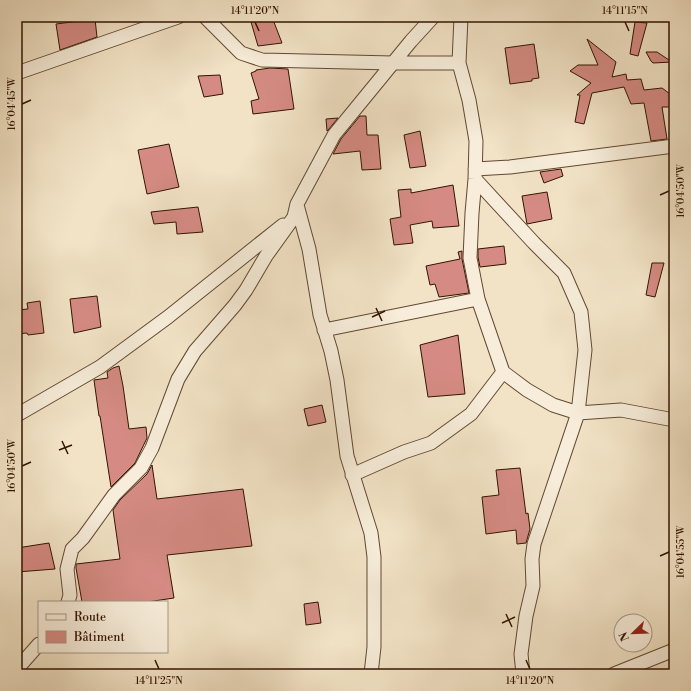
<svg xmlns="http://www.w3.org/2000/svg" width="691" height="691" font-family="'Libre Bodoni',serif">
	<style>
		.building { fill: #d58b83; stroke: #321401 }
		.lines { fill: none; stroke-linecap: round; stroke-linejoin: round }
		.street-casing { stroke: #624832; stroke-width: 15 }
		.street { stroke: #f7edda; stroke-width: 13 }
		.ticks { fill: none; stroke: #321401; stroke-width: 1.5 }
		.neatline { fill: none; stroke: #321401; stroke-width: 1.5 }
		.ticks-label { font-size: 10px; text-anchor: middle; fill: #321401 }
	</style>
	<rect width="100%" height="100%" fill="#f2e3c6"/>
	<filter id="stains"><feTurbulence type="fractalNoise" baseFrequency=".005" numOctaves="4"/><feColorMatrix values="0 0 0 0 .2 0 0 0 0 .09 0 0 0 0 .02 0 0 0 .5 -.17"/></filter>
	<radialGradient id="worn" r=".72"><stop offset=".6" stop-color="#630" stop-opacity="0"/><stop offset="1" stop-color="#630" stop-opacity=".3"/></radialGradient>
	<path class="building" d="M272,17L282,43L258,46L251,22Z
		M95,19L97,37L60,50L56,24Z
		M635,22L647,23L638,56L630,54Z
		M587,39L616,62L612,77L626,74L627,80L641,79L644,90L662,88L674,97V107H662L667,139L651,141L644,103L631,104L624,87L592,93L584,124L575,122L580,95H577L591,83L570,71L578,65H598Z
		M534,44L539,78L532,79V81L510,84L505,48Z
		M646,52H657L672,62L653,63L651,61Z
		M270,68L288,69L294,109L253,114L251,101L259,99L251,73L256,71V70Z
		M220,75L223,94L204,97L198,76Z
		M360,116H366L367,135H378L381,169L362,170L360,151L333,154L341,139Z
		M338,118L328,130L327,131L326,119Z
		M420,131L426,166L410,168L404,135Z
		M169,144L179,187L147,194L138,150Z
		M561,169L563,176L544,183L540,172Z
		M453,185L459,226L433,228L432,221L410,225L413,243L394,245L390,219L401,217L398,190L411,189V193Z
		M547,192L552,219L527,224L522,196Z
		M198,207L203,232L177,234L176,222L154,224L151,212Z
		M504,246L506,264L480,267L478,257V249Z
		M462,251V259L469,293L439,297L435,284L430,285L426,266L460,259L458,252Z
		M652,263H664L655,297L646,295Z
		M97,296L101,327L74,333L70,299Z
		M40,301L44,333L28,335L27,333L17,334V310L28,309L27,303Z
		M458,335L465,394L428,397L420,345Z
		M119,366L123,386L129,429L146,427L147,438L135,463L111,487L100,416H99L94,380L108,378L107,372L113,368Z
		M322,405L326,422L308,426L304,409Z
		M152,465L157,499L243,489L252,546L167,555L174,598L147,602H82L76,568V564L120,559L113,510L120,500L147,474Z
		M520,468L526,514L528,513L530,529L526,543L517,544L516,530L486,534L482,497L499,495L496,470Z
		M49,543L55,569L17,572V548Z
		M318,602L321,623L306,625L304,604Z"/>
	<g class="lines">
		<defs>
			<path id="street" d="M205,17L241,53L262,60L393,63H459
				M461,17L459,63L469,100L476,141L475,179L472,213L470,258L478,299L503,372L527,390L553,405L578,413L621,410L674,420
				M17,73L178,17
				M475,169L510,167L674,146
				M475,179L534,243L564,273L581,312L585,350L578,413L534,544L532,559L533,586L526,616L521,654L523,674
				M297,205L309,249L320,315L331,351L337,380L347,456L371,533L374,557V647L371,674
				M324,330L478,299
				M17,415L100,367L168,317L283,225
				M352,475L404,452L431,443L471,414L503,372
				M68,602L70,595L67,569L72,549L83,538L114,495L141,468L152,448L178,379L195,351L235,305L246,290L266,256L294,217L297,204L334,135L411,41L433,17
				M17,669L39,644
				M614,674L674,650"/>
		</defs>
		<use href="#street" class="street-casing"/>
		<use href="#street" class="street"/>
	</g>
	<path class="ticks" d="M255,22L259,31M625,22L629,31M22,104L31,100M660,195L669,191M376,308L382,321M372,317L385,311M62,441L68,454M59,450L72,445M22,466L31,462M660,556L669,552M506,614L512,627M502,623L515,617M155,660L159,669M526,660L530,669"/>
	<rect width="691" height="691" fill="none" stroke="#f2e3c6" stroke-width="44"/>
	<rect x="38" y="601" width="130" height="52" fill="#f7edda" stroke="#a89683"/>
	<rect x="46" y="614" width="20" height="6" fill="#f7edda" stroke="#a89683"/>
	<text x="74" y="621" font-size="12" fill="#321401">Route</text>
	<rect x="46" y="631" width="20" height="12" fill="#d58b83" stroke="#a89683"/>
	<text x="74" y="641" font-size="12" fill="#321401">Bâtiment</text>
	<g transform="translate(633 633) rotate(247)"><circle r="19" fill="#f7edda" stroke="#a89683"/>
	<path d="M0-3L7 15L0 10L-7 15Z" fill="#8f2418"/>
	<text y="-6" font-size="11" font-weight="bold" text-anchor="middle" fill="#321401">N</text>
	</g>
	<rect x="22" y="22" width="647" height="647" class="neatline"/>
	<g class="ticks-label">
		<text x="255" y="14">14°11'20"N</text>
		<text x="625" y="14">14°11'15"N</text>
		<text transform="translate(11 104) rotate(-90)" y="4">16°04'45"W</text>
		<text transform="translate(680 191) rotate(-90)" y="4">16°04'50"W</text>
		<text transform="translate(11 466) rotate(-90)" y="4">16°04'50"W</text>
		<text transform="translate(680 552) rotate(-90)" y="4">16°04'55"W</text>
		<text x="159" y="684">14°11'25"N</text>
		<text x="530" y="684">14°11'20"N</text>
	</g>
	<rect width="100%" height="100%" filter="url(#stains)"/>
	<rect width="100%" height="100%" fill="url(#worn)"/>
</svg>
